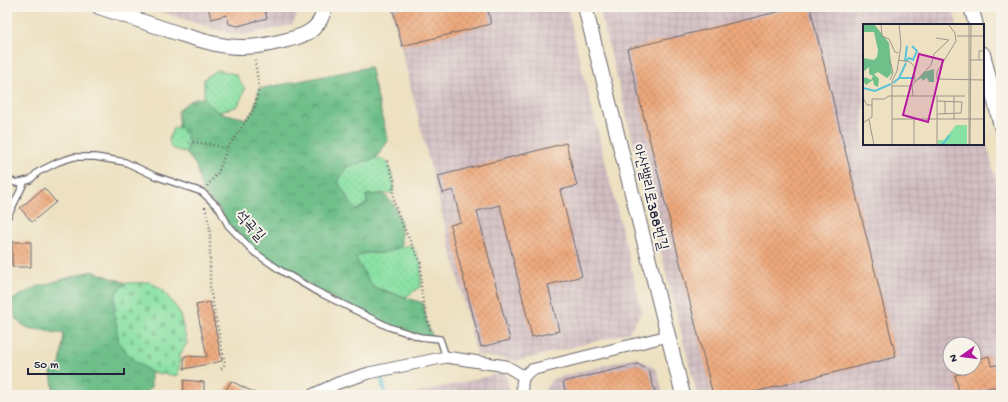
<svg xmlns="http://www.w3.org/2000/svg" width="1008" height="402" font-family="'Gochi Hand','Poor Story',sans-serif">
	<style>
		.industrial { fill: url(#industrial-grid); fill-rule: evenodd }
		.grass { fill: url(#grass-dots); stroke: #568270 }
		.forest { fill: url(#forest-crowns); stroke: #487062 }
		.cemetery { fill: url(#cemetery-stones); stroke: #568270 }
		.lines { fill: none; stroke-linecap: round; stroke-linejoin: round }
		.stream { stroke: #5ac3d6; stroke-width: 4 }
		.building { fill: url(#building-cross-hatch) }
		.service-casing { stroke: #69656a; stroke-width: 8 }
		.minor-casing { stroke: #69656a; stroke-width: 13 }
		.tertiary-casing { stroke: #69656a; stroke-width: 16 }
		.path { stroke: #69656a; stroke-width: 2.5; stroke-dasharray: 1 3; stroke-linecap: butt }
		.service { stroke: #fff; stroke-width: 5.5 }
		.minor { stroke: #fff; stroke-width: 11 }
		.tertiary { stroke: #fff; stroke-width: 14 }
		.labels { text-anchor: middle; stroke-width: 4; stroke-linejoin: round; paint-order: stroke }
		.street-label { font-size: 15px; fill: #22223b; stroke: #f7f3e8 }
		.inset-river { fill: none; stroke: #5ac3d6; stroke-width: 2 }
		.inset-road { fill: none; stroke: #9c958b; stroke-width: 1 }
		.view { fill: #b5179e; fill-opacity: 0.15; stroke: #b5179e; stroke-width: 2 }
		.inset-edge { fill: none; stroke: #22223b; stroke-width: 2 }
	</style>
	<defs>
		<pattern id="industrial-grid" width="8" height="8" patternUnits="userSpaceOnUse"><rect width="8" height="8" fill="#d2bec2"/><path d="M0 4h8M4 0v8" fill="none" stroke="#b4a3a8"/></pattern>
		<pattern id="grass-dots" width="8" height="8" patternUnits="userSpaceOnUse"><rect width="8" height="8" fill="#8ae1a4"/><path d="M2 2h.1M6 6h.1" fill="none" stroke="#77c18e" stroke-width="1.8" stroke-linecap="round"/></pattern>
		<pattern id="forest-crowns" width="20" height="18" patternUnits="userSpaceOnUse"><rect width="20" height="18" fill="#6fbf8a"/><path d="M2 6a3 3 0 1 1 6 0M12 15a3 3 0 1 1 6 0" fill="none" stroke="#5b9b72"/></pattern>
		<pattern id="cemetery-stones" width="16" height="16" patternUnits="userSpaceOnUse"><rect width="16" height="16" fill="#8ae1a4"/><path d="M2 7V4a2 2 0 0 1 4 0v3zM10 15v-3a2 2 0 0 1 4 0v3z" fill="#77c18e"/></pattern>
		<pattern id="building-cross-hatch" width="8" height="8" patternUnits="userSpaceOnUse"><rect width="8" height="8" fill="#eda87b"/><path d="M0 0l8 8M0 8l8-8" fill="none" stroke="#cb906b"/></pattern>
	</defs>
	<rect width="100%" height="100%" fill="#f7f3e8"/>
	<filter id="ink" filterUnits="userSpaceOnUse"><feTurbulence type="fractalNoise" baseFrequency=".025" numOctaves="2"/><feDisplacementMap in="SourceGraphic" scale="8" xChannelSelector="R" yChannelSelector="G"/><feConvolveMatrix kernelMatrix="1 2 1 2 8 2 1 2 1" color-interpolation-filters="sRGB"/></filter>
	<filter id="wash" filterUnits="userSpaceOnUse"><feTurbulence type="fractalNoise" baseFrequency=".012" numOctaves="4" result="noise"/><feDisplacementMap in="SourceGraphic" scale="16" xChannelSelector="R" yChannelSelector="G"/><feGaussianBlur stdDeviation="0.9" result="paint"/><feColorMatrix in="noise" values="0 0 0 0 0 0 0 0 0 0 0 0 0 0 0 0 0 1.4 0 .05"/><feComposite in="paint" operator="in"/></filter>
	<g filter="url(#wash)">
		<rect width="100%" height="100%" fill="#ede1c1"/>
		<path class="industrial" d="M146,7H301L292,25L244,35L227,33Z
			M391,7H567L642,311L628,333L517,361L477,355Z
			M599,7H952L957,25H864V144H983V129L1001,200V395H697ZM950,344H974V368H950Z
			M636,357L657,370L663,395H542L552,379Z
			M505,372L511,395H414L413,394Z"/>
		<path class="grass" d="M217,70L235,74L245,89L238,106L218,112L204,98V79Z
			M179,127C189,137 190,140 186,153L171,148L169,139L173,128Z
			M376,158L387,161L394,180L393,193L366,195L367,203L357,210L351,204L338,182L346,167Z
			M412,245L421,264V286L406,297L373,287L359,265L355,257L364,253H383L401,247Z"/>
		<path class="forest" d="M370,67L388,141L376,158L346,167L338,182L351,204L357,210L367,203L366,195L384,194L395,206L401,222V247L383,253H364L356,257L359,265L373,287L423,303L427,323L433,338L420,337L349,308L254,252L228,225L219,208L202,192L196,165L186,153L189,142L185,133L179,127L178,111C186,103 192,98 204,98L218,112L247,119L254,109L259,89Z
			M92,271L126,283L116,292L114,311L132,359L151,372V388L142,395H54L51,371L60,365L64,334L28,328L16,320L12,300L36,287Z"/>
		<path class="cemetery" d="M150,282L163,290L179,311L187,343L180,355L178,376L151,372L132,359L119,342L114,311L116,292L126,283Z"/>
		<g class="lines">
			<path class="stream" d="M381,377L386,395"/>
		</g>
		<g id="blocks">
			<path class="building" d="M208,7H264L267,18L238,26L229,24L227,15L211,19Z
				M404,7H487L491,24L402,46L393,10Z
				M797,7H810L896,357L743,395H713L627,49Z
				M566,143L577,186L560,190L582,276L548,285L559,331L532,337L500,205L477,211L510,340L481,347L450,225L461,222L453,190L443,193L438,176Z
				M44,188L56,202L32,222L20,208Z
				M12,242H31V267H12Z
				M210,302L222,361L184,369V356L207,357L196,305Z
				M989,356L991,366L1001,364V385L960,395L955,375L965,373L964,368H974V360Z
				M638,364L649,371L656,395H566L563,382Z
				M184,380L204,382V395H183Z
				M231,381L259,395H236L226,390Z"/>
		</g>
	</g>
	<g filter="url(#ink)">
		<use href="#blocks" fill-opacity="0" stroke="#69656a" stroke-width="1"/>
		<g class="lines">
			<defs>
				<path id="service" d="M7,179L16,183L30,180L38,172L58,162L74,157H95L125,162L155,176L202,192L219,208L228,225L254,252L280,270L314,290L389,327L420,337L440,339L446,357
					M7,218L25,181"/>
				<path id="minor" d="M312,395L338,383L369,373L446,357L506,366L523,376
					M523,395C521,384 521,377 531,370L668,336"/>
				<path id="tertiary" d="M99,7C126,16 153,25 180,34C200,40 220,47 242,47C257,47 272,44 287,40C308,35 320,29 325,7
					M585,7L683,395
					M971,7L976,25
					M983,54L1001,126"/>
			</defs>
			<use href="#service" class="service-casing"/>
			<use href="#minor" class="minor-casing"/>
			<use href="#tertiary" class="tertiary-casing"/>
			<path class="path" d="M189,142L210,144L227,149
				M387,161L394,180L393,193L395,206L401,222L421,264V286L423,303L430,330
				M207,186L218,173L227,149L254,109L259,89L255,60
				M205,207L210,228V289L225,364L221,369"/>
			<use href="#service" class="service"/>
			<use href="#minor" class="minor"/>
			<use href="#tertiary" class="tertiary"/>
		</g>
	</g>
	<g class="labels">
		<g class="street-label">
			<text transform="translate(651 197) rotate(76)" y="5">아산밸리로388번길</text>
			<text transform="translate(251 225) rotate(48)" y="5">석곡길</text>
		</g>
	</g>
	<g transform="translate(863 24)">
		<rect width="121" height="121" fill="#ede1c1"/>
		<path d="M1,0H11L26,19L29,49L24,54L15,48L11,50L16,55L15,63L11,61L10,56L3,61L0,57L2,53L8,56L10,52L6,50V43L0,48V34L11,36L14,33L15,26L11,8H1ZM71,45V58H66L64,54L59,57V54L53,57L61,48Z" fill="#6fbf8a"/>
		<path d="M93,101H104V121H75V116H81Z" fill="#8ae1a4"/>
		<path class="inset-river" d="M42,37L44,22M43,37L46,34L50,36L54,27L49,22M36,54H51M30,59L36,54L43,39M0,64L12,67L28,60M79,121L87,111"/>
		<path class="inset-road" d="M18,0L19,12L26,15L32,28L35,29M85,0L92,9L93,17L74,48V55L121,56M94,12H121M35,36L47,38L51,42L52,58L49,62M107,36H121M116,36V27H121M27,56L30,49L27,36M52,58L68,41L71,30L86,16L73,14M29,62H49L50,72M91,72V95M0,74L4,81H9M74,77L99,78L98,89L74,90M82,90V77M29,95H121M51,95V121M6,96L11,121M0,99L9,93V75H21L26,72H102M29,121V57L34,47L38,21L36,0M74,121V72M106,121V0M107,121L108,0"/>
		<path class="view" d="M56,30L80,36L65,98L40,91Z"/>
		<rect width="121" height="121" class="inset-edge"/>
	</g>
	<rect width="1008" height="402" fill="none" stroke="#f7f3e8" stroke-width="24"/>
	<g transform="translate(962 356) rotate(256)"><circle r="19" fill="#f7f3e8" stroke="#a29fa3"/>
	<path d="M0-3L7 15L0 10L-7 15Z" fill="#b5179e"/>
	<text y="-6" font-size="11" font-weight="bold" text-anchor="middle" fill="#22223b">N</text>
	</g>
	<path d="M28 368v6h96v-6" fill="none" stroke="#22223b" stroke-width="2"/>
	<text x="34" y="368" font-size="12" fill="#22223b" stroke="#f7f3e8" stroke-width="3" paint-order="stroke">50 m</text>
</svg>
